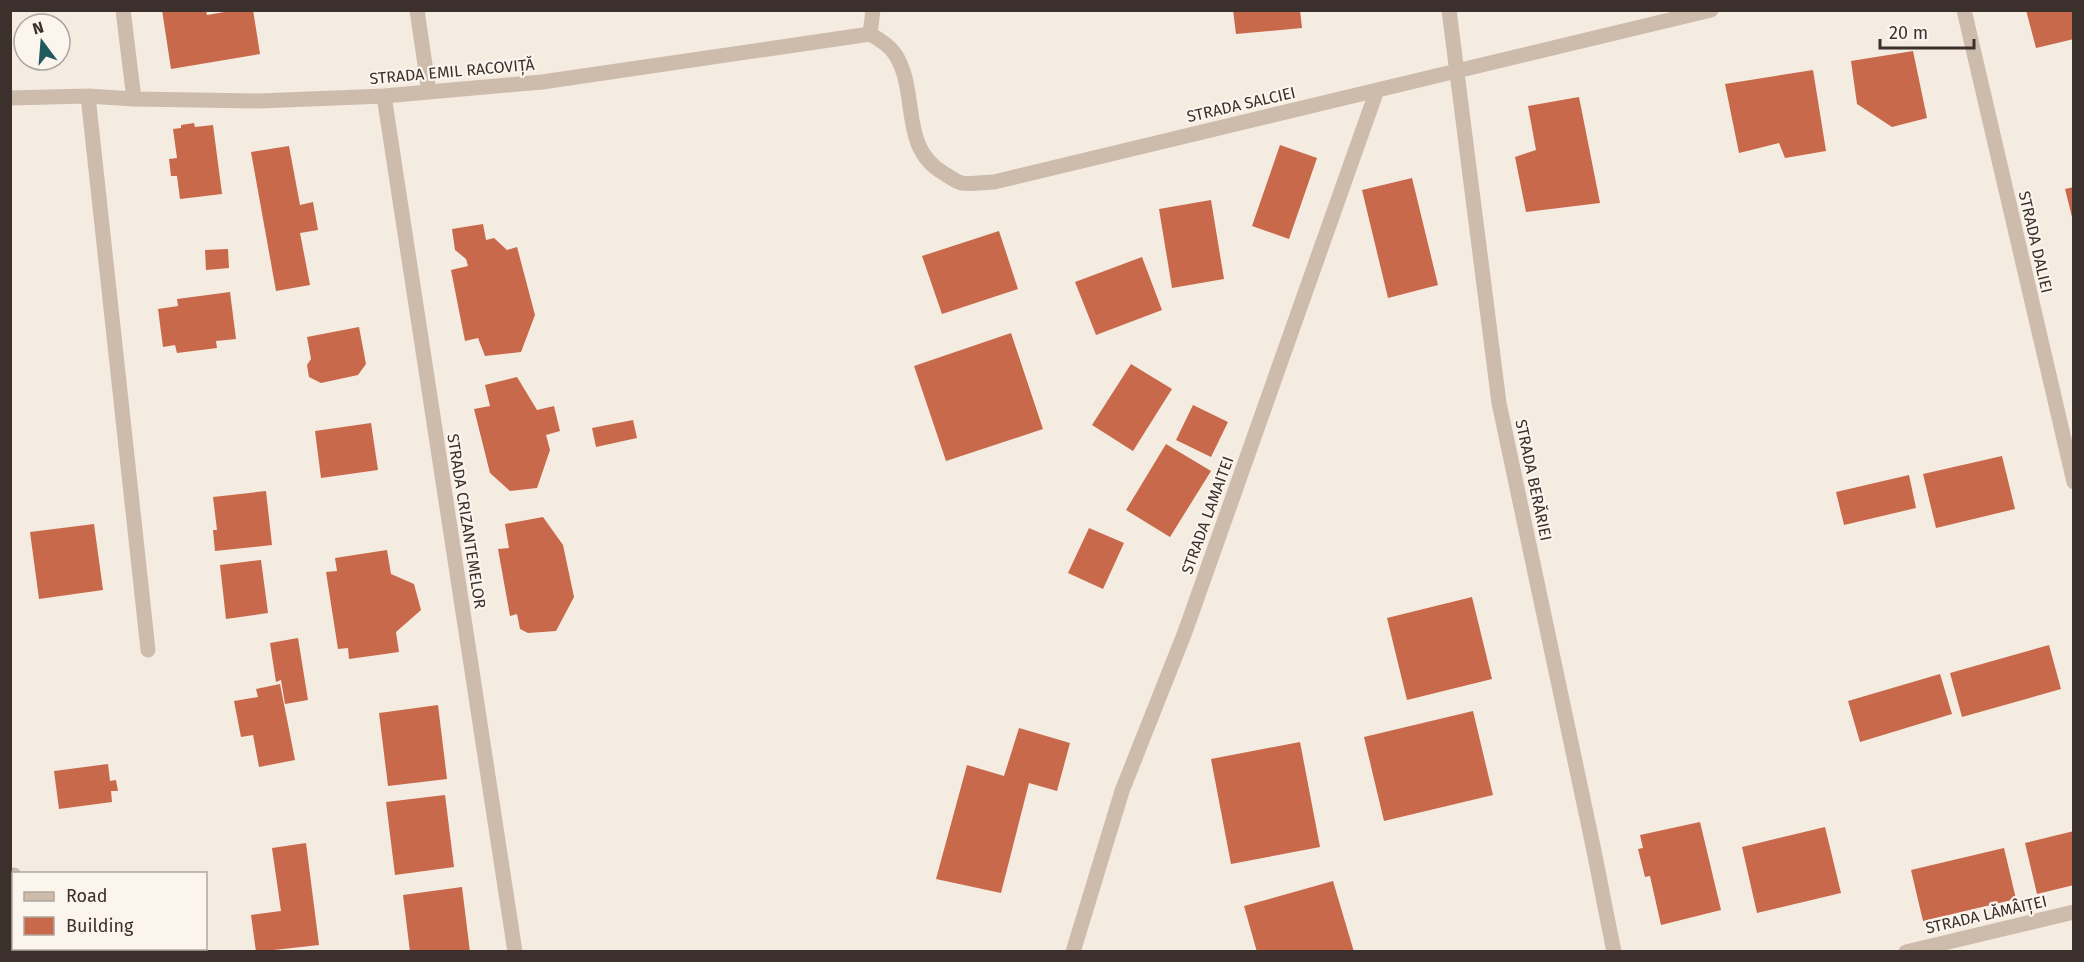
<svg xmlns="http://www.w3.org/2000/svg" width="2084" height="962" font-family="'Fira Sans',sans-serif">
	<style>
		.building { fill: #c8694b }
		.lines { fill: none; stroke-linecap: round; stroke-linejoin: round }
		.minor { stroke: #cdbbac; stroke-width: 15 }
		.labels { text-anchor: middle; stroke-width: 4.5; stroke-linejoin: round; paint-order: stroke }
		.street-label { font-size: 16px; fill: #3b302b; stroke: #fbf5ee }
	</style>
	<rect width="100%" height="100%" fill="#f4ebe1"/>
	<path class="building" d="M162,10H206L207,15L236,10H253L260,54L171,69Z
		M1233,10H1300L1302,28L1236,34Z
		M2026,10H2074V39L2036,48Z
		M1913,51L1927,118L1892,127L1857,104L1851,61Z
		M1813,70L1826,151L1785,158L1779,143L1739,153L1725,84Z
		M1579,97L1600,203L1526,212L1515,157L1536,150L1528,106Z
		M194,123L195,127L213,125L222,194L180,199L177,176H171L169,159L177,158L173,129L181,128V125Z
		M1280,145L1317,158L1289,239L1252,226Z
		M289,146L300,205L313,202L318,230L300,233L310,285L276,291L251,152Z
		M1412,178L1438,285L1388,298L1362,190Z
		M2074,187V220L2073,221L2065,189Z
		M1211,200L1224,279L1172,288L1159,209Z
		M483,224L486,240L494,238L507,250L517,247L535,315L521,352L485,356L478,338L465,341L451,270L468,266L466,259L455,250L452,229Z
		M999,231L1018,289L942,314L922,256Z
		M228,249L229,268L206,270L205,250Z
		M1142,257L1162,310L1096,335L1075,282Z
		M230,292L236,339L216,341L217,348L177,353L175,345L163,347L158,309L178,306L177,299Z
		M359,327L366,364L358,375L321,383L309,377L307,365L311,359L307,337Z
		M1011,333L1043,429L946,461L914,366Z
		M1131,364L1172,389L1133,451L1092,425Z
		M517,377L537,410L554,406L560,431L546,435L550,450L537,488L510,491L490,473L474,409L490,406L485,385Z
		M1193,405L1228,422L1211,457L1176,440Z
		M633,420L637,438L596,447L592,428Z
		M371,423L378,470L321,478L315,431Z
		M1166,444L1211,471L1170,537L1126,510Z
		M2002,456L2015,509L1936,528L1923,474Z
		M1909,475L1916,508L1844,525L1836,492Z
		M266,491L272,545L215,551L213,530H217L213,497Z
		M543,517L563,545L574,597L556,631L528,633L520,629L517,614L510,616L498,549L509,548L505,524Z
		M94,524L103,590L39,599L30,532Z
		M1089,528L1124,543L1103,589L1068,573Z
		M387,550L391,574L414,584L421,610L396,632L399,652L349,659L348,648L338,649L326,572L337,571L335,558Z
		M261,560L268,613L226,619L220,565Z
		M1472,597L1492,679L1407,700L1387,618Z
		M298,638L308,700L285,704L281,680L276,682L270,643Z
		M2049,645L2061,689L1962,717L1950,673Z
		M1940,674L1952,714L1860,742L1848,701Z
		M280,684L295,760L259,767L253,735L241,737L234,701L258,697L256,689Z
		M438,705L447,779L388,786L379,713Z
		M1473,711L1493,795L1384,821L1364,737Z
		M1019,728L1070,743L1057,791L1029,783L1001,893L936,879L967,765L1004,776Z
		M1300,742L1320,847L1231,864L1211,759Z
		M108,764L110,781L116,780L118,791H111L112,802L59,809L54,771Z
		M445,795L454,867L395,875L386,802Z
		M1700,822L1721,910L1661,925L1650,876L1645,877L1638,849L1643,848L1640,835Z
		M1825,827L1841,893L1757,913L1742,847Z
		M2074,831V885L2037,894L2025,843Z
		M306,843L319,945L256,952L251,915L281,911L272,848Z
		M2004,848L2016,899L1923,921L1911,870Z
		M1333,881L1354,952H1257L1244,906Z
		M462,887L470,952H410L403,895Z"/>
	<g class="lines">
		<path class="minor" d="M123,10L134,99
			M417,10L429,92
			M1449,10L1499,403L1593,846L1614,952
			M1964,10L2074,482
			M870,34C879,39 889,45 895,54C920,93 898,148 945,174C950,177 956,182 962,183C971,185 984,182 994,182L1711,10
			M88,96L148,650
			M384,96L515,952
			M10,98L88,96L134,99L259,101L384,96L542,82L870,34L873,10
			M10,876L14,875
			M1073,952L1122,791L1185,632L1377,90
			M1906,952L2074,912"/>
	</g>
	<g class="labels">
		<g class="street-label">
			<text transform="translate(452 71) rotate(-5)" y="6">STRADA EMIL RACOVIȚĂ</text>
			<text transform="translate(1241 104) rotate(-13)" y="6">STRADA SALCIEI</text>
			<text transform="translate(2036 242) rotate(77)" y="6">STRADA DALIEI</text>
			<text transform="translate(1534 480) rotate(78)" y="6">STRADA BERĂRIEI</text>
			<text transform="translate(1207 515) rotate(-70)" y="6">STRADA LAMAITEI</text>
			<text transform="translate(467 521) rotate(81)" y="6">STRADA CRIZANTEMELOR</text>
			<text transform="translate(1986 914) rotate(-13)" y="6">STRADA LĂMÂIȚEI</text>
		</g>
	</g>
	<rect width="2084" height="962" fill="none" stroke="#3b302b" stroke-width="24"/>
	<rect x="12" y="872" width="195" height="78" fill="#fbf5ee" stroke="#aea6a0" stroke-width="1.5"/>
	<rect x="24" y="892" width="30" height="9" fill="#cdbbac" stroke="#aea6a0" stroke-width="1.5"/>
	<text x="66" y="902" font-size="18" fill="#3b302b">Road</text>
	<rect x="24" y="917" width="30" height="18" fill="#c8694b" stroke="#aea6a0" stroke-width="1.5"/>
	<text x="66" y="932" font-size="18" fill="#3b302b">Building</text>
	<g transform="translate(42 42) rotate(344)"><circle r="28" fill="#fbf5ee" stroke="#aea6a0" stroke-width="1.5"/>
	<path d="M0-4.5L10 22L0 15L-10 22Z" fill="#1f5a5e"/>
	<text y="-9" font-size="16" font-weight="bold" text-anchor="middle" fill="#3b302b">N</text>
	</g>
	<path d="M1880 39v9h94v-9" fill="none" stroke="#3b302b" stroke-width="3"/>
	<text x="1889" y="39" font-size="18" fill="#3b302b" stroke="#fbf5ee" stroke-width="4.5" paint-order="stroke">20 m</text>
</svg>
